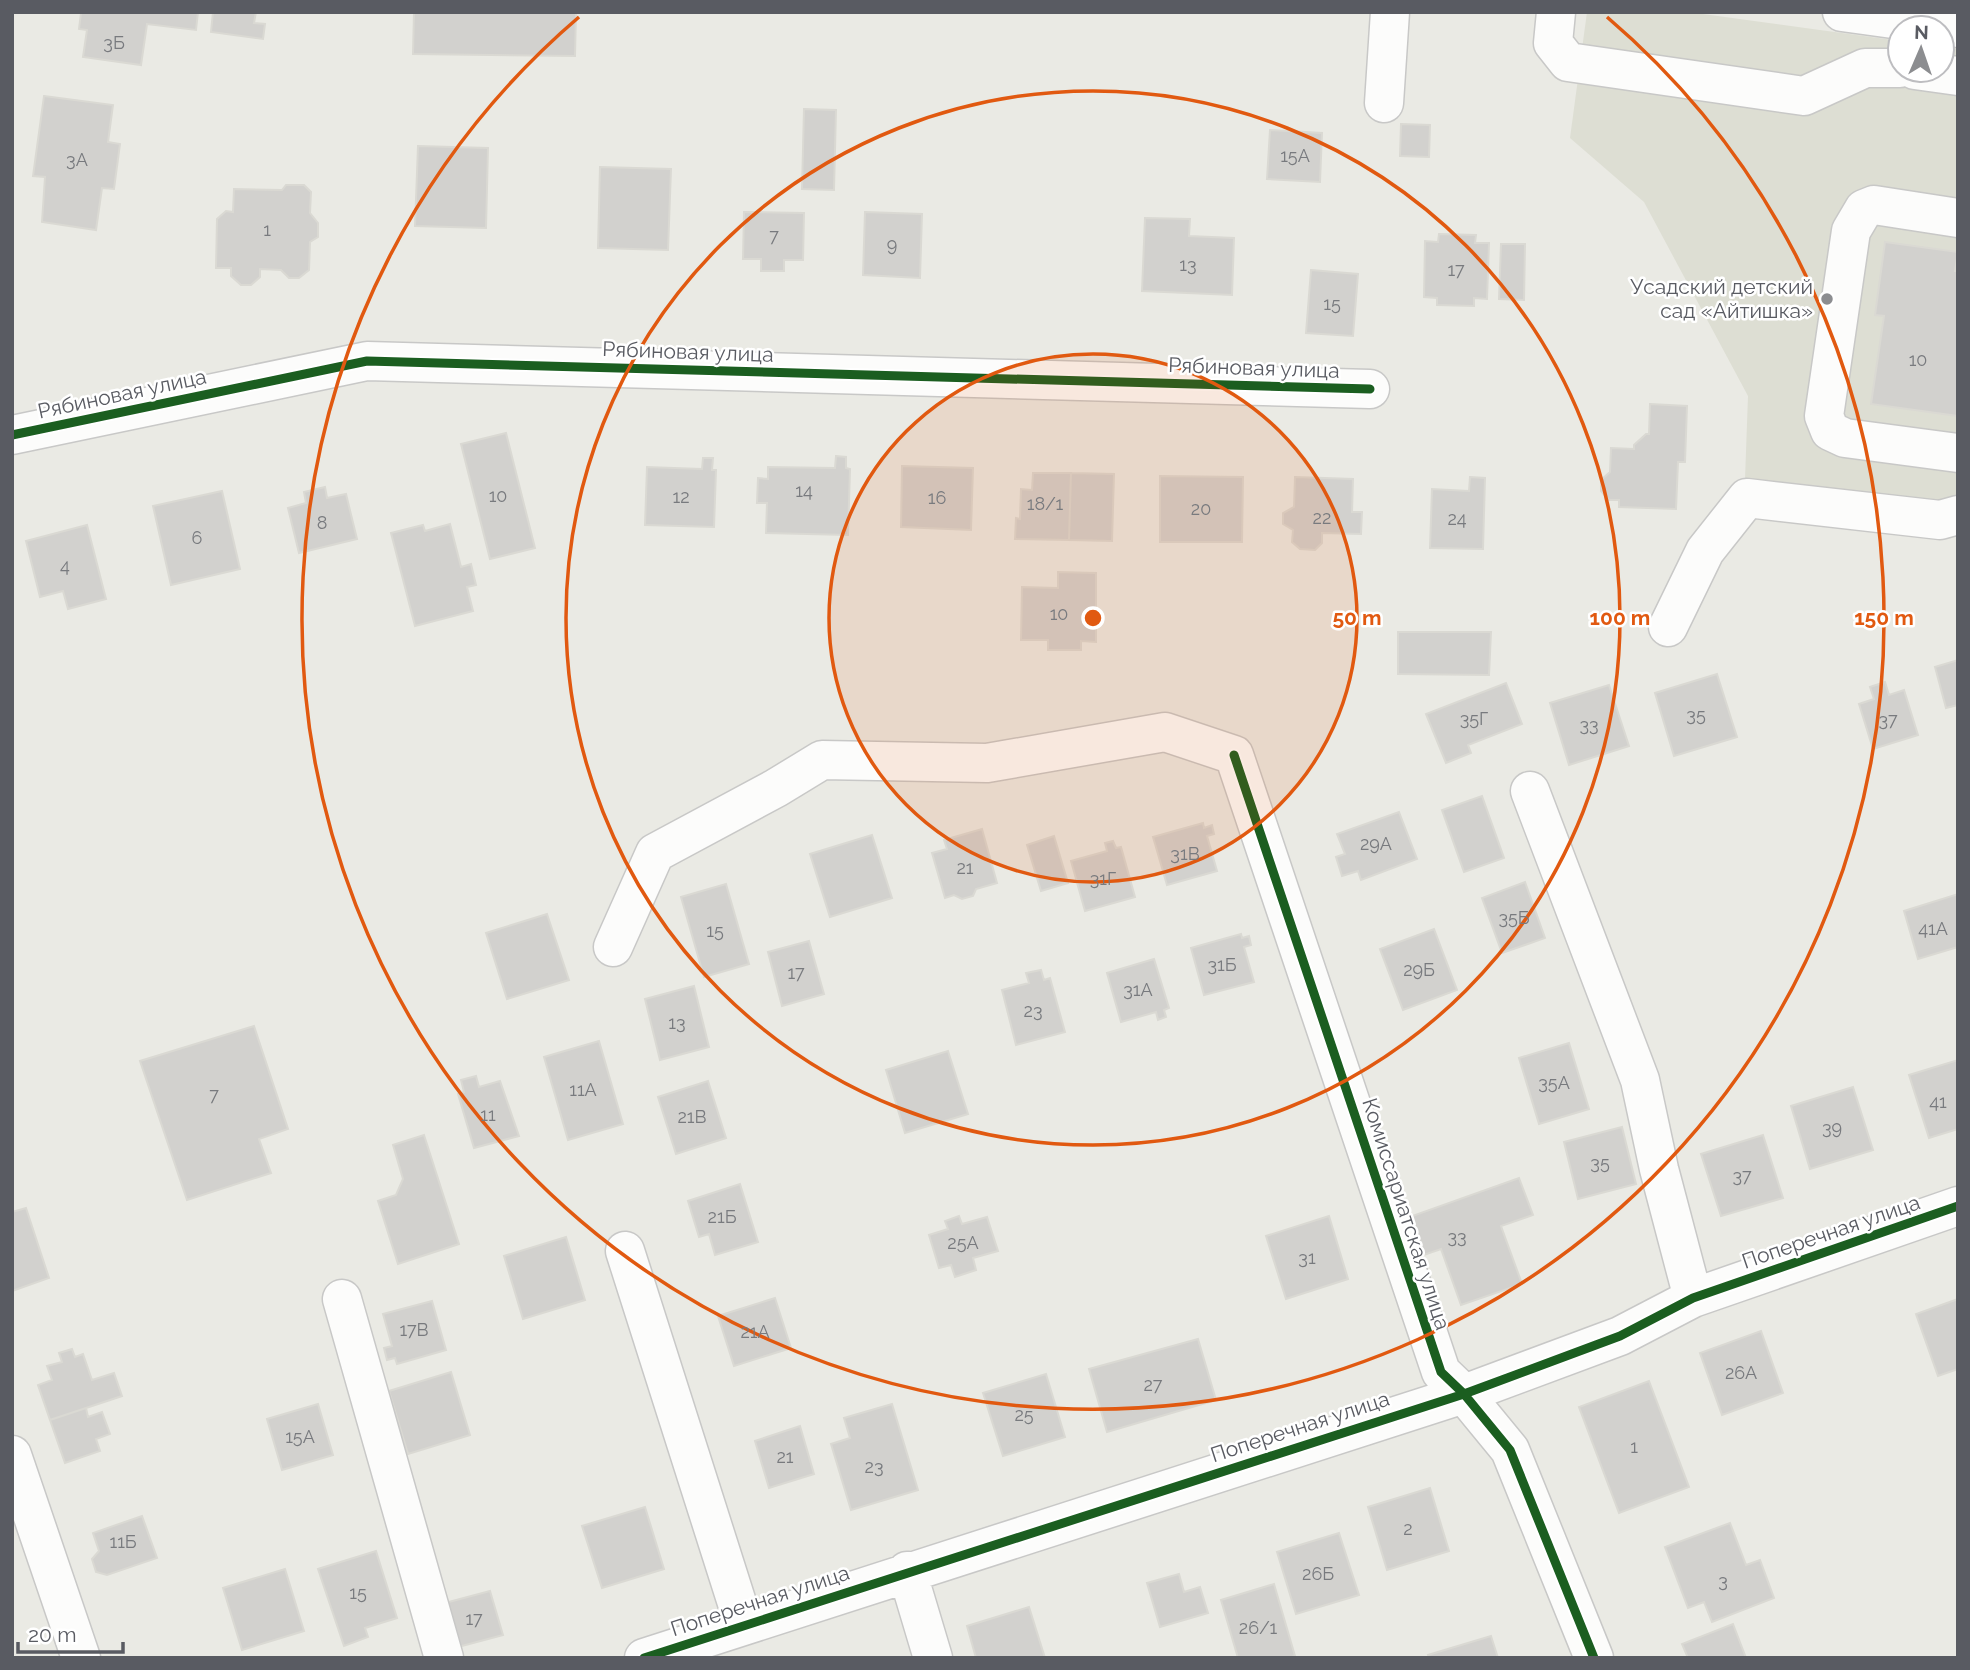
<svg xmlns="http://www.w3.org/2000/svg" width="1970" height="1670" font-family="Raleway,sans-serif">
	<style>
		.education { fill: #ddded3 }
		.building { fill: #d2d1ce; stroke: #dad9d3; stroke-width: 2 }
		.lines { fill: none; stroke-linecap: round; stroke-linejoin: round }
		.minor-casing { stroke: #c8c8c7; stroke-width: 41 }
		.minor { stroke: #fcfcfb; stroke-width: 38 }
		.cycleway-casing { stroke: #fff; stroke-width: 13 }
		.cycleway { stroke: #1b5e20; stroke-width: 9 }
		.ring { fill: none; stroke: #e15910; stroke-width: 3.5 }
		.poi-dot { fill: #8c8d90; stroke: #fff; stroke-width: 2.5 }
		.labels { text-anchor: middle; stroke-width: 5; stroke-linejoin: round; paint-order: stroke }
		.number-label { font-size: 18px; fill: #787a7e }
		.poi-label { font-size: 21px; fill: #595b62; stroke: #fff; text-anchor: end }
		.street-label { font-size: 21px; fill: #595b62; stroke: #fff }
		.centre { fill: #e15910; stroke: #fff; stroke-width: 3.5 }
		.ring-label { font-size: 21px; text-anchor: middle; font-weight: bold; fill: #e15910; stroke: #fff; stroke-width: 5; stroke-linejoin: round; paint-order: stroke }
	</style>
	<rect width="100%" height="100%" fill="#eaeae4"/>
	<path class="education" d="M1587,12H1688L1900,41V70H1942V47L1958,49V500L1938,507L1745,479L1748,396L1644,202L1570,138Z"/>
	<path class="building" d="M75,12H198L196,30L147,24L141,65L83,57L87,30L79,29L81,13Z
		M213,12H256L254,23L265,24L263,39L211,32Z
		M414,12H576L575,56L413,54Z
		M44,96L113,105L108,142L120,144L114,189L102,188L96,230L42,222L45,177L33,176Z
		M804,109L836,110L834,190L802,189Z
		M1401,124L1430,125L1429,157L1400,156Z
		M1270,130L1322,133L1320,182L1267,179Z
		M418,146L488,148L486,228L415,226Z
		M600,167L671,169L668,250L598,248Z
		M286,185H304L311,192L310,213L318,223V237L310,242L309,270L299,278H289L281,270L260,269V277L251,285H241L231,276V268H216L217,219L226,211L233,212L234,189L282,190Z
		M744,212L804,213L803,260H784V271H761V259H743Z
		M865,212L922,214L920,278L863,275Z
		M1145,218L1190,219L1189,236L1234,238L1232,295L1142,291Z
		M1439,234L1476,235L1475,243H1489L1487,299L1474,298V306L1437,305V298L1424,297L1425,241L1438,242Z
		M1885,242L1958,252L1955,271H1958V416L1871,404L1884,316L1875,315Z
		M1501,244H1525L1524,300L1499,299Z
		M1311,270L1358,274L1353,336L1306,333Z
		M1650,404L1687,406L1685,462H1678L1676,509L1619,507V500H1609L1601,491V480L1610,472L1611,448L1634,449V445L1646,434H1649Z
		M506,433L535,548L490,559L461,444Z
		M836,456L846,457V468L850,469L848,535L766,533L767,503H757L758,478L768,479V467L835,468Z
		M703,458H713L712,470H716L714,527L645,525L647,467L702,469Z
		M902,466L973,468L971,530L901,527Z
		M1033,473H1071L1069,540L1015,539L1016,518L1020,519L1021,489L1032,490Z
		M1071,473L1114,474L1112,541L1069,540Z
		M1160,476L1243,477L1242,542H1160Z
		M1295,477L1353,479L1352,512H1362L1361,534L1322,533V543L1315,550L1300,549L1292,542L1293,530L1283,524V513L1294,507Z
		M1470,477L1485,478L1483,549L1430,548L1432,489L1469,491Z
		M325,487L327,498L346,494L357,539L299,553L288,508L306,503L304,492Z
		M222,491L240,569L171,585L153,506Z
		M450,524L461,567L471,564L476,585L467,587L473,611L415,626L391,533L423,525L425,531Z
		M87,525L106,599L68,609L63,591L40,597L26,541Z
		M1058,572L1096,573V642L1081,641V650H1048V640H1021L1022,587L1058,588Z
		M1398,632H1491L1489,675L1398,674Z
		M1958,660V705L1946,708L1935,667Z
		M1717,674L1737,737L1674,756L1655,693Z
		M1885,682L1889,695L1904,690L1918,735L1873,749L1859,704L1874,699L1870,687Z
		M1506,683L1522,724L1468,745L1471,753L1446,763L1426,714Z
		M1609,685L1629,746L1569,765L1550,703Z
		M1482,796L1504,858L1464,872L1442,810Z
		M1399,812L1417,859L1361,880L1358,871L1342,876L1336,857L1345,854L1337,834Z
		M1203,823L1204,828L1212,825L1214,834L1207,836L1217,871L1167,885L1153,837Z
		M982,829L997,883L976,889L973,896L962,899L954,895L945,898L932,853L947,849L944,840Z
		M872,835L892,898L830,917L810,854Z
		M1054,836L1068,883L1041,891L1027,845Z
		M1113,841L1116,848L1121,847L1135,897L1085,911L1071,861L1107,851L1105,843Z
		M1525,882L1545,938L1502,953L1482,898Z
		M726,884L749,964L704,977L681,897Z
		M1958,894V947L1918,959L1904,911Z
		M547,914L569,980L507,999L486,933Z
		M1434,929L1457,990L1403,1010L1380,949Z
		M1241,934L1242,938L1249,936L1251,945L1244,947L1254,982L1204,995L1191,948Z
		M809,941L824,994L782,1006L768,952Z
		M1154,959L1169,1008L1164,1010L1166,1017L1158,1020L1156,1012L1121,1022L1107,973Z
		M1041,970L1044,980L1050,978L1065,1032L1016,1045L1002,990L1029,983L1026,973Z
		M694,986L709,1047L660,1060L645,999Z
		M254,1026L288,1129L259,1139L271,1173L187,1200L140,1061Z
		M599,1041L623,1124L568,1140L544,1057Z
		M1569,1043L1589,1109L1539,1124L1519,1058Z
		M948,1051L968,1114L905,1133L886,1070Z
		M1958,1060V1129L1929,1138L1909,1075Z
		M476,1076L479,1087L500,1081L519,1136L474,1148L458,1094L464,1092L461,1080Z
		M708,1081L726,1138L676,1154L658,1097Z
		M1853,1087L1873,1150L1810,1169L1791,1106Z
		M1622,1127L1636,1184L1578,1199L1564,1142Z
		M424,1135L459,1244L398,1264L378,1201L396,1195L403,1179L393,1145Z
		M1763,1135L1783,1198L1721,1216L1701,1154Z
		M1519,1178L1533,1215L1501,1226L1522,1284L1461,1305L1441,1249L1415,1258L1401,1220Z
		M740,1184L758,1242L715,1255L709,1234L699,1237L688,1201Z
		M26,1208L49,1278L12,1291V1212Z
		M959,1216L962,1224L987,1217L998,1251L973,1258L976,1270L955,1277L951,1265L939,1268L929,1235L948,1229L945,1221Z
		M1329,1216L1348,1279L1286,1299L1266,1236Z
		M566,1237L585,1300L523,1319L504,1256Z
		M775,1298L791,1348L734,1366L718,1316Z
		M1958,1299V1369L1938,1376L1916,1314Z
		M432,1301L446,1350L397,1364L395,1358L387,1360L384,1348L392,1346L383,1314Z
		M1761,1331L1783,1393L1722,1415L1700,1353Z
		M1198,1339L1216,1400L1107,1432L1089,1369Z
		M72,1349L75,1357L83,1354L92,1380L114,1373L122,1396L50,1420L38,1385L52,1380L47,1366L62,1362L59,1353Z
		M451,1372L470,1435L408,1454L389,1391Z
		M1046,1374L1065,1437L1003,1456L983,1393Z
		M1649,1381L1689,1487L1619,1513L1579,1407Z
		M318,1404L333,1455L282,1470L267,1419Z
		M892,1404L918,1490L851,1510L831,1444L850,1438L844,1418Z
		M86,1408L88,1417L102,1412L110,1434L96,1439L100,1451L65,1463L50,1420Z
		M800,1426L814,1474L769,1488L755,1441Z
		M1430,1488L1449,1551L1387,1570L1368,1507Z
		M645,1507L664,1569L602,1588L582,1526Z
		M142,1516L157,1558L107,1575L96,1572L92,1559L99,1551L93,1533Z
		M1730,1523L1746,1565L1760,1560L1774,1598L1712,1622L1704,1602L1688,1608L1665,1547Z
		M1339,1533L1359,1595L1296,1614L1277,1552Z
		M376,1551L397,1618L365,1628L368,1637L344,1646L318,1569Z
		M285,1569L304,1631L242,1650L223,1588Z
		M1179,1574L1184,1592L1200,1587L1208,1613L1160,1627L1147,1583Z
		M1274,1584L1295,1656L1288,1658H1238L1221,1600Z
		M490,1591L503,1635L458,1647L445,1603Z
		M1029,1607L1045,1658H976L967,1626Z
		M1733,1624L1746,1658H1688L1682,1644Z
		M1491,1636L1498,1658H1429L1428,1655Z"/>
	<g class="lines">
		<defs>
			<path id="minor" d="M1556,12L1553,43L1568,62L1804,96L1865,68H1900
				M1842,12L1958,28
				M1915,70L1958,76
				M1384,103L1390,12
				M1958,218L1874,205L1864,209L1851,231L1824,416L1830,431L1845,438L1958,453
				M12,435L367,361L1370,389
				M1668,627L1705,551L1747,498L1940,520L1958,515
				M1530,791L1640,1080L1659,1169L1693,1298
				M613,947L655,853L776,788L822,760L987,763L1165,732L1234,755L1441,1372L1464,1394L1510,1450L1594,1658
				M625,1251L744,1625
				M342,1299L444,1658
				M12,1455L81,1658
				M907,1571L933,1658
				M644,1658L1464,1394L1620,1336L1693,1298L1958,1206"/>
		</defs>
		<use href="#minor" class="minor-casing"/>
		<use href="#minor" class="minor"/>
		<defs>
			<path id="cycleway" d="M12,435L367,361L1370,389
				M1234,755L1441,1372L1464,1394L1510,1450L1594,1658
				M644,1658L1464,1394L1620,1336L1693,1298L1958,1206"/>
		</defs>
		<use href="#cycleway" class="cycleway-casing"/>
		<use href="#cycleway" class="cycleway"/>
	</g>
	<circle cx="1093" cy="618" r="264" fill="#e15910" fill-opacity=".12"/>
	<g class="ring">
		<circle cx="1093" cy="618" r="264"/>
		<circle cx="1093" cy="618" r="527"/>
		<path d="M1607 17A791 791 0 1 1 579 17"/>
	</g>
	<circle class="poi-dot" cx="1827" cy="299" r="7"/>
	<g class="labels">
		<g class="number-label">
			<text x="114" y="49">3Б</text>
			<text x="1295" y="162">15А</text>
			<text x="77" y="166">3А</text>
			<text x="267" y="236">1</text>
			<text x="774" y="242">7</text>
			<text x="892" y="251">9</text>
			<text x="1188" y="271">13</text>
			<text x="1456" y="276">17</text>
			<text x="1332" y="310">15</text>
			<text x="1918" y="366">10</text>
			<text x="804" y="497">14</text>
			<text x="498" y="502">10</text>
			<text x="681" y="503">12</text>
			<text x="937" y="504">16</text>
			<text x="1045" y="510">18/1</text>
			<text x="1201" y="515">20</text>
			<text x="1322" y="524">22</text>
			<text x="1457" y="525">24</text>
			<text x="322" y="529">8</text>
			<text x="197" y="544">6</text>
			<text x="65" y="572">4</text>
			<text x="1059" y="620">10</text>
			<text x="1696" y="721">35</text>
			<text x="1474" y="725">35Г</text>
			<text x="1888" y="726">37</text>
			<text x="1589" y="731">33</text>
			<text x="1376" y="850">29А</text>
			<text x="1185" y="860">31В</text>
			<text x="965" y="874">21</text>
			<text x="1103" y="885">31Г</text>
			<text x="1514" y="924">35Б</text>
			<text x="1933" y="935">41А</text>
			<text x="715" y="937">15</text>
			<text x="1222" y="971">31Б</text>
			<text x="1419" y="976">29Б</text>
			<text x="796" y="979">17</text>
			<text x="1138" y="996">31А</text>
			<text x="1033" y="1017">23</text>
			<text x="677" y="1029">13</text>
			<text x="1554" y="1089">35А</text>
			<text x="583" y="1096">11А</text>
			<text x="214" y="1101">7</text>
			<text x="1938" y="1108">41</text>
			<text x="488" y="1121">11</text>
			<text x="692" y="1123">21В</text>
			<text x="1832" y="1134">39</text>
			<text x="1600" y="1169">35</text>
			<text x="1742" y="1182">37</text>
			<text x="722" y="1223">21Б</text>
			<text x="1457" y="1243">33</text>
			<text x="963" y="1249">25А</text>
			<text x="1307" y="1264">31</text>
			<text x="414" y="1336">17В</text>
			<text x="755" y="1338">21А</text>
			<text x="1741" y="1379">26А</text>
			<text x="1153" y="1391">27</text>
			<text x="1024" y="1421">25</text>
			<text x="300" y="1443">15А</text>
			<text x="1634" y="1453">1</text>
			<text x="785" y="1463">21</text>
			<text x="874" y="1473">23</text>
			<text x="1408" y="1535">2</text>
			<text x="123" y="1548">11Б</text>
			<text x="1318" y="1580">26Б</text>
			<text x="1723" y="1587">3</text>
			<text x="358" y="1599">15</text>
			<text x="474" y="1625">17</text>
			<text x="1258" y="1634">26/1</text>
		</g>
		<g class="poi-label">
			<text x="1813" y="294">Усадский детский<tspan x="1813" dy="24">сад «Айтишка»</tspan></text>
		</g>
		<g class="street-label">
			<text transform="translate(688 352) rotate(2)" y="7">Рябиновая улица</text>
			<text transform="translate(1254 368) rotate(2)" y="7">Рябиновая улица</text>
			<text transform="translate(122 394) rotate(-12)" y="7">Рябиновая улица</text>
			<text transform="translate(1406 1214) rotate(72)" y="7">Комиссариатская улица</text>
			<text transform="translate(1831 1232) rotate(-19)" y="7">Поперечная улица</text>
			<text transform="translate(1300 1427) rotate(-18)" y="7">Поперечная улица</text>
			<text transform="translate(760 1601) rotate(-18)" y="7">Поперечная улица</text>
		</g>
	</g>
	<circle cx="1093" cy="618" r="10" class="centre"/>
	<g class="ring-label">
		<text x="1357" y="625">50 m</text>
		<text x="1620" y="625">100 m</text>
		<text x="1884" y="625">150 m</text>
	</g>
	<rect width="1970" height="1670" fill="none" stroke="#595b62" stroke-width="28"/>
	<g transform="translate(1921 49) rotate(2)"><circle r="33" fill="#ffffff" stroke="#bdbdc0" stroke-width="2"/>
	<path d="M0-5L12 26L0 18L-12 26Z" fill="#8c8d90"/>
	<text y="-10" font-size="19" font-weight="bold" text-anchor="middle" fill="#595b62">N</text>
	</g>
	<path d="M18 1642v10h105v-10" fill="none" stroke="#595b62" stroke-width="3.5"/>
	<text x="28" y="1642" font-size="21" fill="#595b62" stroke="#ffffff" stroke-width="5" paint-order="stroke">20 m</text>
</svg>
